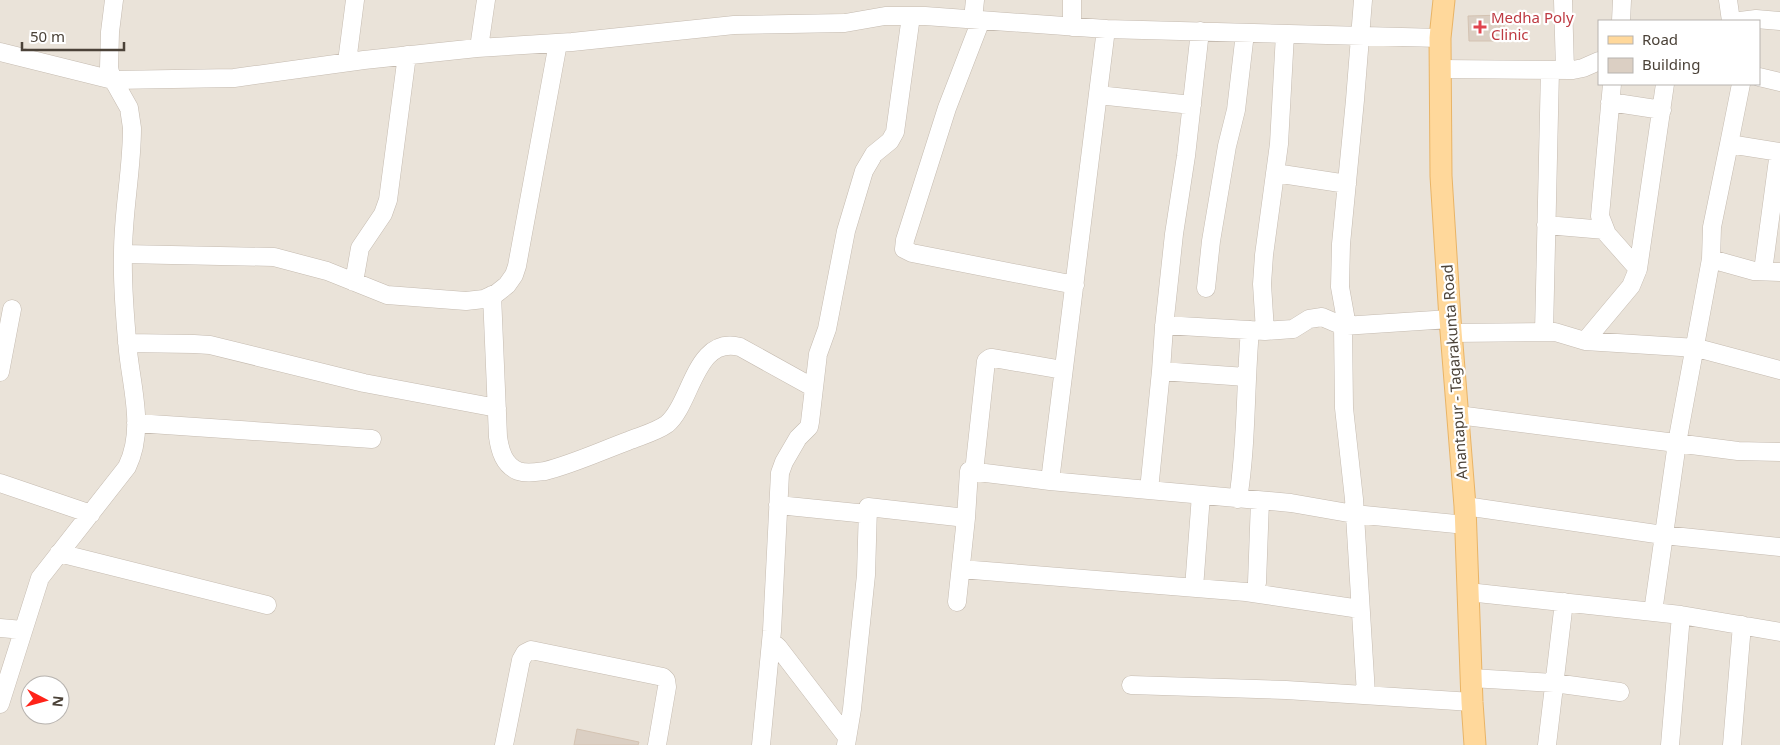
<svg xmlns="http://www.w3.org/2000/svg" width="1780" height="745" font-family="'Noto Sans',sans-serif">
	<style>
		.residential { fill: #eae3d9; fill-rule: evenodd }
		.building { fill: #dbcfc3; stroke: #d4c3b2 }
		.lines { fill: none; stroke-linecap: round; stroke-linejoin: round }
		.minor-casing { stroke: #c5bbb0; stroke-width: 19 }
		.major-casing { stroke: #e9b466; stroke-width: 23 }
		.minor { stroke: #fff; stroke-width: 18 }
		.major { stroke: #ffd89b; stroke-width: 21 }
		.health-dot { fill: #e0444e; stroke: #fff; stroke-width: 2 }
		.labels { text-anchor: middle; stroke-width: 4.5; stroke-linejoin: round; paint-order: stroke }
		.health-label { font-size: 15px; fill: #be3a42; stroke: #fff; text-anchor: start }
		.street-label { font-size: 15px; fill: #4b4238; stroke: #fff }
	</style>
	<rect width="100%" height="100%" fill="#f6f2eb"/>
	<path class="residential" d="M0,0H1780V745H0ZM1599,21H1759V84H1599ZM30,685H60V715H30Z"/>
	<path class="building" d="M1504,15V41H1469L1468,16Z
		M577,729L639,742L638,745H574Z"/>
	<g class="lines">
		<defs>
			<path id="minor" d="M1563,0L1565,70
				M1728,0L1731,21
				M973,19L975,0
				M981,20L947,108L905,240L904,249L912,253L1075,285
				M1621,21L1622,0
				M1740,21L1756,19L1780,21
				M1072,27V0
				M479,48L486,0
				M0,52L113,80L234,78L364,60L477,48L572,42L734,25L845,23L885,16H925L1106,29L1440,38
				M347,62L355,0
				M1440,69L1573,70L1583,68L1599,61
				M1759,77L1780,82
				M1612,84L1600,216L1607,234L1638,269
				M1098,95L1192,105
				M1610,102L1662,110
				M1729,144L1741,84
				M1780,152L1729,144L1712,227L1711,259L1754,271L1780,272
				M1275,173L1347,184
				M1546,225L1605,230
				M123,254L274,257L327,271L387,295L466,301L484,299L497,293L507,285L514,275L517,266L558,43
				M1763,271L1779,152
				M354,282L360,248L383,214L388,200L407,55
				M1206,288L1211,241L1227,146L1236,110L1245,33
				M492,295L498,437C500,451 504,465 518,471C527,474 537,472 545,471C573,464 601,451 628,441C640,436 656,432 667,424C692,403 695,335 740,347L814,388
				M1164,325L1265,331L1293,329L1309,319L1322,317L1343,326L1450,319
				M1343,326L1344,408L1354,499L1366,694
				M1347,326L1340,287L1341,244L1355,100L1363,0
				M1265,331L1262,284L1264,255L1279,144L1285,34
				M1544,332L1550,70
				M1451,333L1555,332L1585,341L1631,286L1638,269L1665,84
				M1585,341L1697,348L1780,370
				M127,343L194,344L210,345L364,383L497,408
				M1161,371L1164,327L1174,234L1186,156L1200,31
				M0,372L12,309
				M1458,415L1738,451L1780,452
				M136,423L372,439
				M974,472L986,361L990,358H993L1063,370
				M1050,481L1106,29
				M0,483L91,514
				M1149,490L1161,371L1246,377
				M1238,499C1247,443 1245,387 1250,330
				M778,505L867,514
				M1465,506L1663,535L1780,547
				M59,553L267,605
				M961,569L1246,592L1360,609
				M1257,583L1260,501
				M1194,588L1201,495
				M1468,592L1681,615L1780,632
				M957,602L966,518
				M1653,612L1677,443L1711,259
				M0,628L23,630
				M771,641L778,647L847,737
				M1471,678L1554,683L1620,692
				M1131,685L1286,690L1472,702
				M0,704L40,578L127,467C145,430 132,390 128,351C125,319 122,286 123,253C123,211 132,170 132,128L129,108L111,76L109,68L110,32L114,0
				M504,745L521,660L525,653L531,650L663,677L666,680L667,687L657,745
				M761,745L772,631L780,473L784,462L798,438L809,427L810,422L818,354L827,329L846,231L864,171L874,154L890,141L895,132L911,16
				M846,745L852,709L866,575L868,507L966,518L969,471L1050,481L1291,503L1354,514L1466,525
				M1547,745L1564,602
				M1670,745L1681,615
				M1732,745L1742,625"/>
			<path id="major" d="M1444,0L1440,38L1441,176L1450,319L1465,506L1472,702L1475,745"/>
		</defs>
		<use href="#minor" class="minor-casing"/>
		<use href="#major" class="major-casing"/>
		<use href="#minor" class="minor"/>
		<use href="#major" class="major"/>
	</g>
	<path class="health-dot" d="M1477.5 19.5h5v5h5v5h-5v5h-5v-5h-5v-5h5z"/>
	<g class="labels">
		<g class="health-label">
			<text x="1491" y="23">Medha Poly<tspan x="1491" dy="17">Clinic</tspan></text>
		</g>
		<g class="street-label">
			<text transform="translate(1455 372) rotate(-94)" y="5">Anantapur - Tagarakunta Road</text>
		</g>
	</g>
	<rect x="1598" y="20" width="162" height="65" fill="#ffffff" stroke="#b7b3af"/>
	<rect x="1608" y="36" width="25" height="8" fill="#ffd89b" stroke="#b7b3af"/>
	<text x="1642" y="45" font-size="15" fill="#4b4238">Road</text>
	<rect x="1608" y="58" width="25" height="15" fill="#dbcfc3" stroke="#b7b3af"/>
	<text x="1642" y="70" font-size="15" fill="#4b4238">Building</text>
	<g transform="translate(45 700) rotate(96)"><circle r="24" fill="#ffffff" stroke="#b7b3af"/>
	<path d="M0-4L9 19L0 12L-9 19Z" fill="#ff2319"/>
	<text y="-8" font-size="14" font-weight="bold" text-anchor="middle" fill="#4b4238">N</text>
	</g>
	<path d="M22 42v8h102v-8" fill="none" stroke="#4b4238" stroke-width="2.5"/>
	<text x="30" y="42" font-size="15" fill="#4b4238" stroke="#ffffff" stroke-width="4" paint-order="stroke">50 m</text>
</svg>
